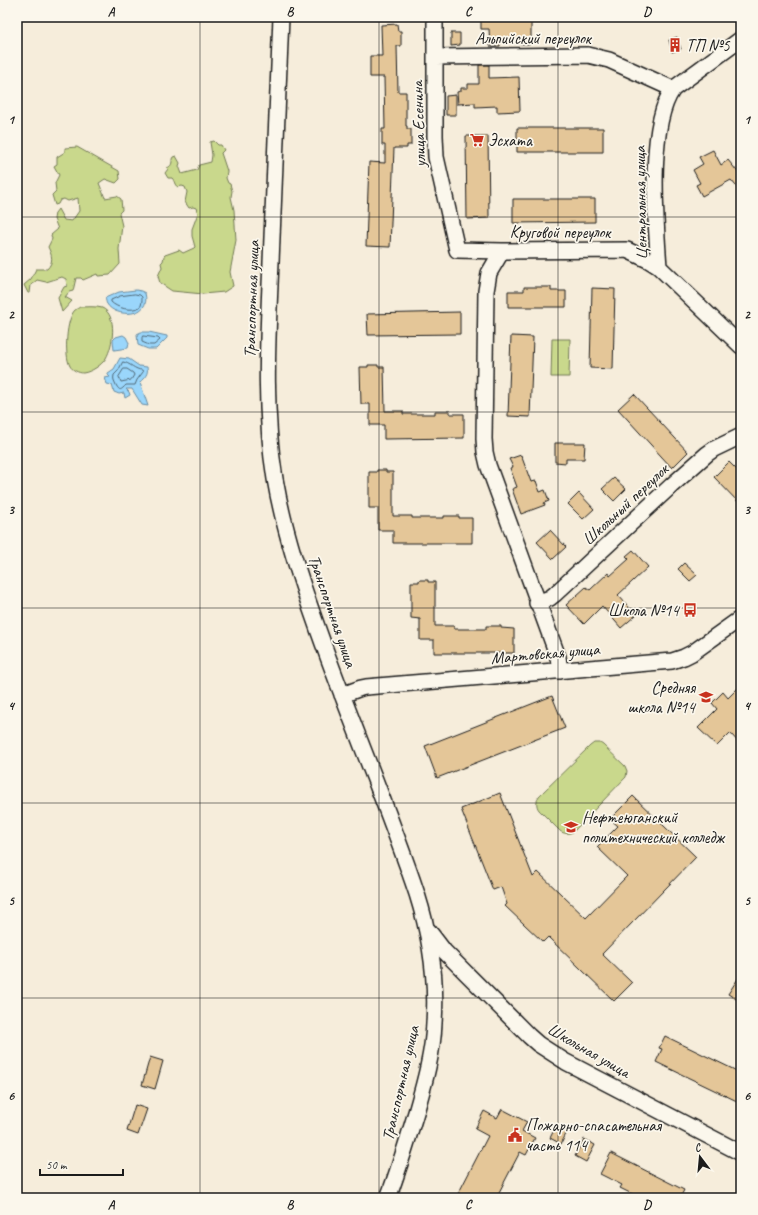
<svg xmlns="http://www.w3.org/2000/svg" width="758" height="1215" font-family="Caveat,sans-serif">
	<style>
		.green { fill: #c9d88c; stroke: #727a54 }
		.water { fill: #9ad6fb; stroke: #688ca2 }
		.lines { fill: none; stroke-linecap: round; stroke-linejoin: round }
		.shore { stroke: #4e6675; stroke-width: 1 }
		.building { fill: #e4c698; stroke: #1c1c1c }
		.minor-casing { stroke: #1c1c1c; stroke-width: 18 }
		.minor { stroke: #fbf7ec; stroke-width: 15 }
		.grid { fill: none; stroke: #1c1c1c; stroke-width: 1; stroke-opacity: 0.55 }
		.labels { text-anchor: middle; stroke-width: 3.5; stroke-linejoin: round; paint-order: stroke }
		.street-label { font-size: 17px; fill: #1c1c1c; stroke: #fbf7ec }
		.poi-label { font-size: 17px; fill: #1c1c1c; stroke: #fbf7ec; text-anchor: start }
		.neatline { fill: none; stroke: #1c1c1c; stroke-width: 1.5 }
		.grid-label { font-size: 13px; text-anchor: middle; font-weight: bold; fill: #1c1c1c }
	</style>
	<rect width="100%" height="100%" fill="#f6eddb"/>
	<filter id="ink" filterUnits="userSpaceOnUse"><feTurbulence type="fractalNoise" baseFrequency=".025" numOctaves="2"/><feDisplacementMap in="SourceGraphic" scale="8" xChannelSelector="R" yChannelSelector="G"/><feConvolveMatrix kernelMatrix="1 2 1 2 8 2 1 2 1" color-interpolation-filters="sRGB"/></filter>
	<g filter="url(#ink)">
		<path class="green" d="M214,141L218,145H221L224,150L221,153L227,171L226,178L228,183L230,184L232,191L231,197L234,210L236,240L230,272L233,286L224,292L203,294L172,291L160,283L158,276L162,267L161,263L163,261L164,256L165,255L179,250L183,253L194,248L195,247L192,236V229L198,213L196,208L193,207L189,208L185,202L187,192L185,187L182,186L178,187C174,185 175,181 172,178H168L165,173L168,169L167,168C172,166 172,163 172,159L173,157L176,156L180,163L179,166L182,174L197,170L199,165L211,162L212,155L210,142Z
			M77,147L119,171L120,179L116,183L105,179L99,183L105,198L117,196L121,199L122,210L119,213L122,226L119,249L120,264L110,275L98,276L97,274L83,280L81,278H76L73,291L69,292L65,297L72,301L62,312L58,298L64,287L67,286L66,279L62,277L46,282L37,280L31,285L30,293H28L24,285L31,279L36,269H47C54,262 52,255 48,247L52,239L51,235L58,229L54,219L55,213L58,209L64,220L72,221L79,211L78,198L68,201L64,199L60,200L58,204L55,205L52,195L56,191L55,183L59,175L54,166L57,164V157L65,152V148Z
			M80,307C86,307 96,306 102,308C118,315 113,346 106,358C102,365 91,372 83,373C79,373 72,370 70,366C64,355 66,319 75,310C75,310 80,307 80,307Z
			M552,339H570L569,377H551Z
			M594,743H600L603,745L625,766L627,771L626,777L573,832C568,834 564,834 560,831L539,810C536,806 536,801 539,796L590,746Z"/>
		<path class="water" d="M136,290L141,291L145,293C152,318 115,318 107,304C106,303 106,300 105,298L119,292Z
			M141,332H149L167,336V338L156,349H148L138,345L137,334Z
			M123,335L126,337L129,343L128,348L114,350L113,340L116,337Z
			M120,358L129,359L139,366L147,367C149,374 144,378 140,382L148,406L142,405L132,389H126L129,392L130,395L125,398L124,393L119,394L114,392L112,385L107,384L105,378L110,377L108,375V373L114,369Z"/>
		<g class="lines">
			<path class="shore" d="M135,294L140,295L142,297C142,300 142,305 140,307C131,312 117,308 111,302V300L120,296Z
				M143,336L158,338L160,340L154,345H149L142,342V338Z
				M123,362C130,363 135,370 142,370L143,372L137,380L135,385H126C121,390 120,392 116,385C114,380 113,380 114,375L118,371Z
				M124,369H127L133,373L134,375L131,380L121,382L119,377Z"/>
		</g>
		<path class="building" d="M481,17H531V44H520L519,39H500V46H490L489,29H481Z
			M397,24L398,31H401V46H397L398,92H406V126H407V129H411V145H407V148H394L390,247L366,246L369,162L385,163V145H382V129H385L384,77H370V56H382L381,25Z
			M451,33H460V45L451,46Z
			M677,37L681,49L672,52L669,40Z
			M479,65H489V78L519,77L520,111L497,112V106L475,107V103L458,104L457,92L461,91V88H468V84H479Z
			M456,95V115H446V96Z
			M517,128H603V152H517Z
			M466,136H488L489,218L467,219Z
			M713,150L721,165L728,160L741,176V192L731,180L702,196L696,185L700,183L693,170L703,164L699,157Z
			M513,199H595V222L513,223Z
			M524,287H551V291H566V307H508V291H524Z
			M592,288L615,289L613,369L590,368Z
			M460,312V334L368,335L367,314Z
			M511,336L533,337L530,417L508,416Z
			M368,365H378V367H384L385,411H403V414H435V411H450V414H464V438L384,439V425H370V404H361L360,367H368Z
			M634,394L688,452L672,468L618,409Z
			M555,443H585L584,459H566V463L555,462Z
			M521,455L531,482L536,481L540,492L545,490L549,501L544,503L545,505L521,514L512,489L517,487L510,468L513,467L509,459Z
			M729,462L741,474V505L714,477Z
			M377,470H386V472H393V516H412V518H444V516H459V518H472V543H393V530H378V508H369V472H377Z
			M614,478L626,489L614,501L602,489Z
			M579,493L594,509L583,519L568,504Z
			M550,530L566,547L553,559L537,542Z
			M633,550L648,567L618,595L636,615L621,628L602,606L584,624L566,605L586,587L590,590L608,573L610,576L629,559L626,556Z
			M684,563L697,575L690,581L678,569Z
			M419,580H428V582H435V626H454V629H486V626H501V628L514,629V653H434V640H420V619L411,618V582H419Z
			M741,685V745L730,733L717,746L698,728L717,709L712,703L723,692L728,698Z
			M552,696L565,728L437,778L425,746Z
			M500,793L533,877L538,872L586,918L627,876L597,847L618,826L610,819L633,796L696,857L602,954L632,983L614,1001L548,937L543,942L505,906L507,904L501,887L493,890L461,809Z
			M741,974V1002L728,994Z
			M665,1036L741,1073V1103L656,1062L662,1049L659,1048Z
			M150,1057L163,1061L155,1089L142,1085Z
			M135,1105L147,1109L138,1135L127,1131Z
			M502,1109L527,1122L522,1131L535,1138L526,1155L520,1152L496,1198H456L488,1136L475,1129L484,1111L497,1118Z
			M556,1126L567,1132L561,1144L550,1138Z
			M584,1139L595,1145L586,1162L575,1156Z
			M611,1153L684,1190L680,1198H640L620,1188L622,1185L600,1174Z"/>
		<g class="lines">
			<defs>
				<path id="minor" d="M281,17C277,98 274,180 271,262C268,334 263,407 275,479C283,526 298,573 314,618C346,711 386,801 417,894C430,935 437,980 434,1023C433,1052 425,1081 417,1109C408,1139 399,1169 388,1198
					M435,17V136L436,157L457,250L502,251L627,250L648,260L659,267L741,346
					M435,57L588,55L609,60L673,89
					M502,251L489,273L486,291L484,439L485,452L488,465L558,657L560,671
					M659,267C656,223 647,125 673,89L741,39
					M537,603L550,598L555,594L671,486L707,454L714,449L741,436
					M342,695L361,688L366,687L672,661L684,657L692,653L741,618
					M428,930L444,951L529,1036L538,1044L566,1062L741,1153"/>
			</defs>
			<use href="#minor" class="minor-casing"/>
			<use href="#minor" class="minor"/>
		</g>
	</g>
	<path class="grid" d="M200,17V1198M379,17V1198M558,17V1198M17,217H741M17,412H741M17,608H741M17,803H741M17,998H741"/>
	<defs>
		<symbol id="building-bare" viewBox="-9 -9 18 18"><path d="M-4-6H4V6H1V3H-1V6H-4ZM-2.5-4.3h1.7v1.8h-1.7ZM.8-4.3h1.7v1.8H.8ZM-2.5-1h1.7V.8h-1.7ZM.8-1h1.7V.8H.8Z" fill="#c8321e" stroke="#fbf7ec" stroke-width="2.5" paint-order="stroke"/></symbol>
		<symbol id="supermarket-bare" viewBox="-9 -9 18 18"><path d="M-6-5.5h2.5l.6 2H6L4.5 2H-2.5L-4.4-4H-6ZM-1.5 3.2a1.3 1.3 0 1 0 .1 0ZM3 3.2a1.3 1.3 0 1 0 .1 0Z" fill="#c8321e" stroke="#fbf7ec" stroke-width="2.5" paint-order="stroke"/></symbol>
		<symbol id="bus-bare" viewBox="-9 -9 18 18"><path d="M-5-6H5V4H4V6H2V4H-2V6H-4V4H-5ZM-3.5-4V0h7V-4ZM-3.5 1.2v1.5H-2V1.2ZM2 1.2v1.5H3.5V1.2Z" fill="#c8321e" stroke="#fbf7ec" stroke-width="2.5" paint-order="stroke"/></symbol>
		<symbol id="school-bare" viewBox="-9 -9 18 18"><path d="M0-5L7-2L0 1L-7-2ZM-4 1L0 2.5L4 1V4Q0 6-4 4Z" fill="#c8321e" stroke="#fbf7ec" stroke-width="2.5" paint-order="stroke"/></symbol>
		<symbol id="university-bare" viewBox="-9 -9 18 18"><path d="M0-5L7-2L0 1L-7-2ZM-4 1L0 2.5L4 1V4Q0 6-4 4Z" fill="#c8321e" stroke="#fbf7ec" stroke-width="2.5" paint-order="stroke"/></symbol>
		<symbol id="civic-bare" viewBox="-9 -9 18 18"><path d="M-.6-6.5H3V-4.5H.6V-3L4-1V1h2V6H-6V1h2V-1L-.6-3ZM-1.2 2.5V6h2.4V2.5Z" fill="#c8321e" stroke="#fbf7ec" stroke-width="2.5" paint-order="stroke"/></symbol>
	</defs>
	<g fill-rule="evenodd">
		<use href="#building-bare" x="665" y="35" width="20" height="20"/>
		<use href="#supermarket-bare" x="467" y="130" width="20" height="20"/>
		<use href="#bus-bare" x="680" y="600" width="20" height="20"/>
		<use href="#school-bare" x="696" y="687" width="20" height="20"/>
		<use href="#university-bare" x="561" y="817" width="20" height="20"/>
		<use href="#civic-bare" x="505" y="1125" width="20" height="20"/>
	</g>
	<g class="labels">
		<g class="street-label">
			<text x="533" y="44">Альпийский переулок</text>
			<text transform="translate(418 124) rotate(-92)" y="6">улица Есенина</text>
			<text transform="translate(640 203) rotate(-91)" y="6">Центральная улица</text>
			<text x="560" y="238">Круговой переулок</text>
			<text transform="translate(251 299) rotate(-88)" y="6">Транспортная улица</text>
			<text transform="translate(625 504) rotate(-43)" y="6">Школьный переулок</text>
			<text transform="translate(333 611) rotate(71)" y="6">Транспортная улица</text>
			<text transform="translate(545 653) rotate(-5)" y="6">Мартовская улица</text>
			<text transform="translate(589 1050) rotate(30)" y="6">Школьная улица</text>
			<text transform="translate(400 1083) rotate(-77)" y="6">Транспортная улица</text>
		</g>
		<g class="poi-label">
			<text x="686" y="51">ТП №5</text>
			<text x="488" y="146">Эсхата</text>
			<text x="679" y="616" text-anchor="end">Школа №14</text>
			<text x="695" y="693" text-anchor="end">Средняя<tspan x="695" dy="20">школа №14</tspan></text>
			<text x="582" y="823">Нефтеюганский<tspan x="582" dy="20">политехнический колледж</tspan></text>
			<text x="526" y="1131">Пожарно-спасательная<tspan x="526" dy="20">часть 114</tspan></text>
		</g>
	</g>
	<rect width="758" height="1215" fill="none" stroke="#fbf7ec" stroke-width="44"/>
	<g transform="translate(700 1157) rotate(344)" stroke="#fbf7ec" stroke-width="3" paint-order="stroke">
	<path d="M0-3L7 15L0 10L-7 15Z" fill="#1c1c1c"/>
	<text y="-6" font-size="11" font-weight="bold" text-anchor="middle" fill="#1c1c1c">С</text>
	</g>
	<path d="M40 1169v6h83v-6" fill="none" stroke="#1c1c1c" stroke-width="2"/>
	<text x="46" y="1169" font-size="12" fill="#1c1c1c" stroke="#fbf7ec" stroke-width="3" paint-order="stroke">50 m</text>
	<rect x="22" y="22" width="714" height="1171" class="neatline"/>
	<g class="grid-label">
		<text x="111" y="16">A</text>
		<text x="290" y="16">B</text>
		<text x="468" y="16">C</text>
		<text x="647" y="16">D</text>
		<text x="11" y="124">1</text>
		<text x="747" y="124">1</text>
		<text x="11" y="319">2</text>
		<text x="747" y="319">2</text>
		<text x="11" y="514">3</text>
		<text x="747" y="514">3</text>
		<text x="11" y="710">4</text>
		<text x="747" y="710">4</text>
		<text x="11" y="905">5</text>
		<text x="747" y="905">5</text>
		<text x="11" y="1100">6</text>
		<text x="747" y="1100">6</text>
		<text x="111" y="1209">A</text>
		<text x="290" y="1209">B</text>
		<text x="468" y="1209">C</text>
		<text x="647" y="1209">D</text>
	</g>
</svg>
